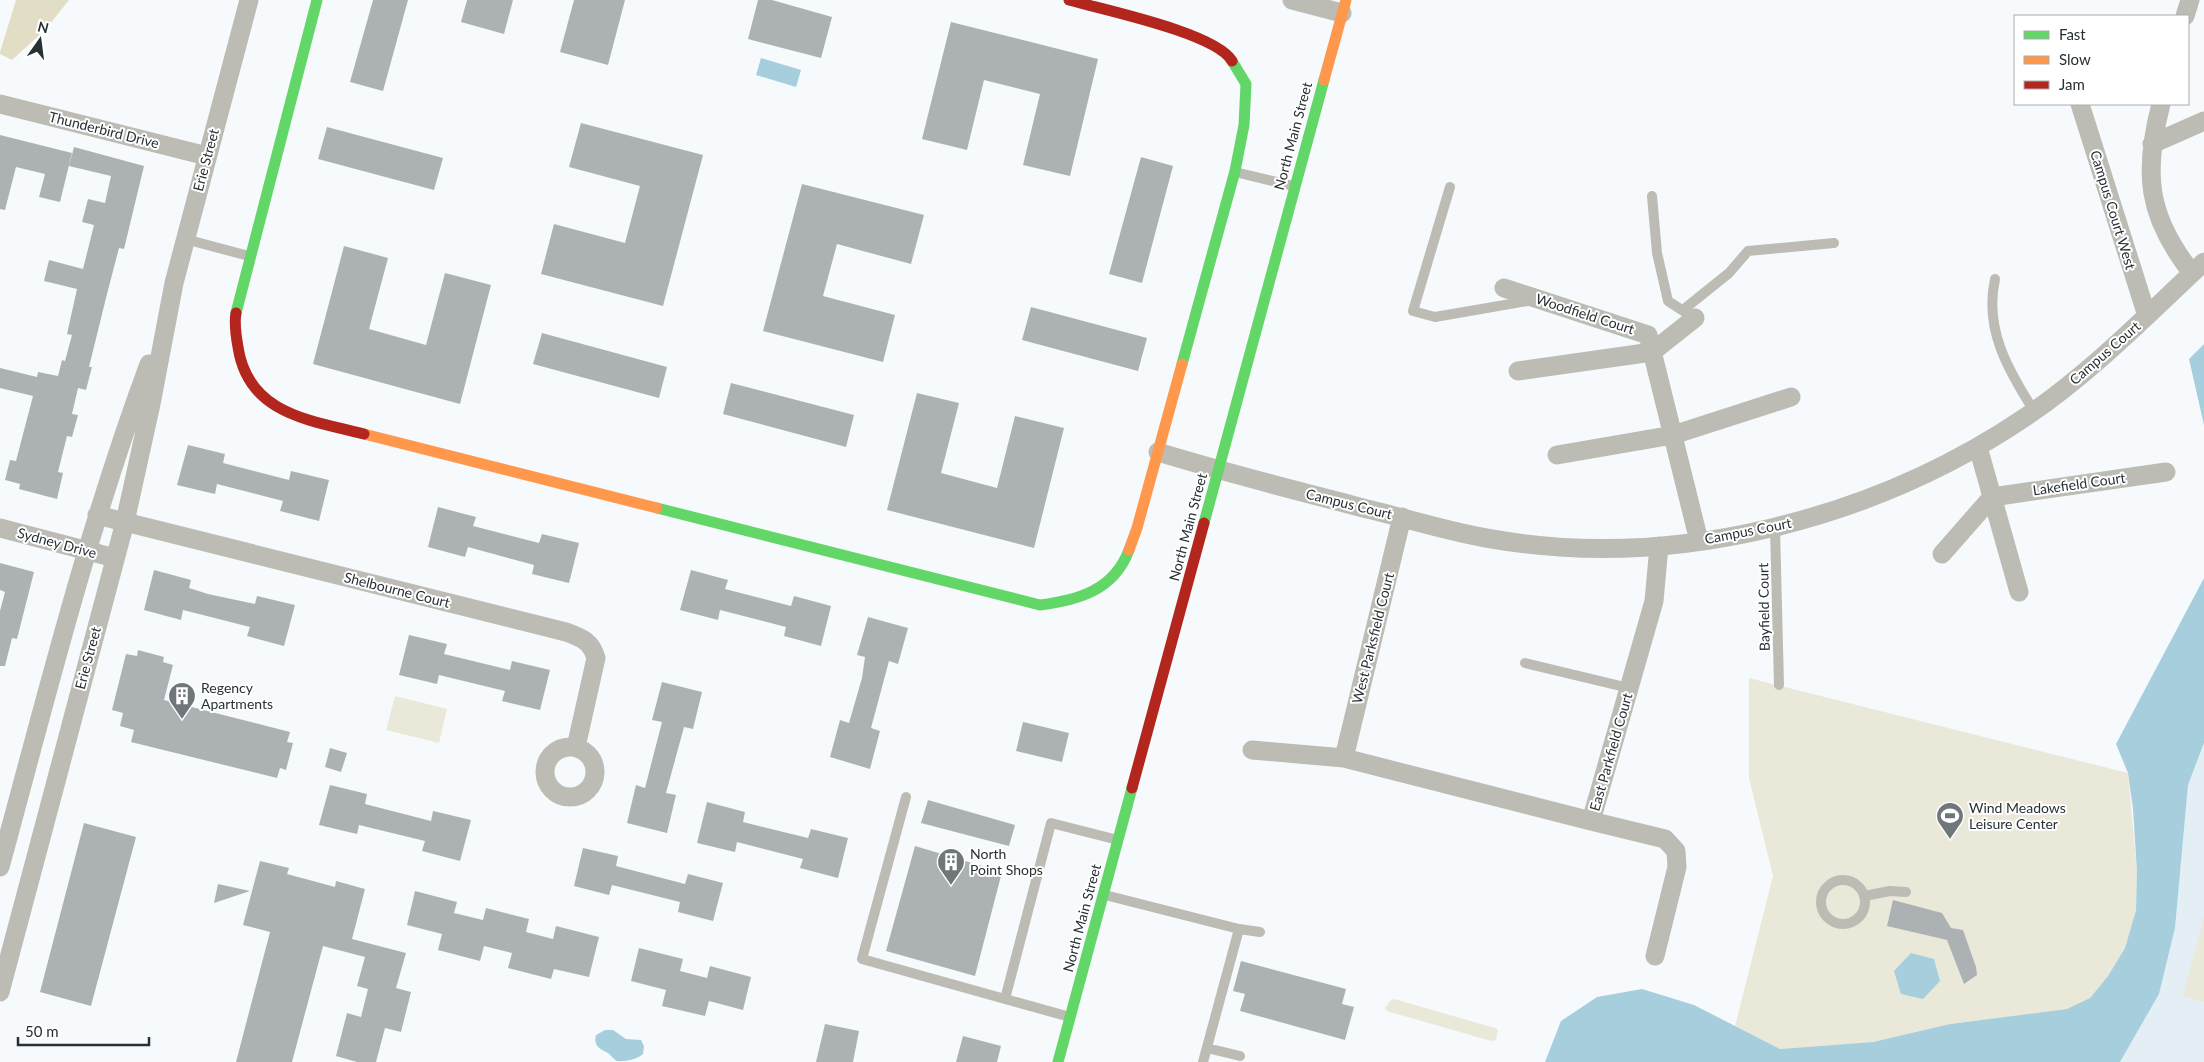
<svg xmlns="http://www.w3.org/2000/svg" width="2204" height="1062" font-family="Lato,sans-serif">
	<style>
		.built { fill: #e3eff5 }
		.green { fill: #eae8d8 }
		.forest { fill: #e2dec6 }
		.water { fill: #a7cedc }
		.building { fill: #acb2b4 }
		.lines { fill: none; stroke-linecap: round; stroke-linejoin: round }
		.lane { stroke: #bcbcb5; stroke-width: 10 }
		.street { stroke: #bcbcb5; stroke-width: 19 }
		.fast { stroke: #63d668; stroke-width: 11 }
		.slow { stroke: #ff974d; stroke-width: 11 }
		.jam { stroke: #b3261e; stroke-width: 11 }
		.labels { text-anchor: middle; stroke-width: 4; stroke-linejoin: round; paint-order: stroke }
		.street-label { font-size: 14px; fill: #273034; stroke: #fff }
		.poi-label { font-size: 14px; fill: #273034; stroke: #fff; text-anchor: start }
	</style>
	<rect width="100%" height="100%" fill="#f7fafc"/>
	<path class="built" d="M2204,744V1062H2120L2159,994L2175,928L2188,785Z"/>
	<path class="green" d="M1749,678L2128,773L2137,872L2136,910L2125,948L2108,976L2090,998L2068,1009L1950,1024L1873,1042L1780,1049L1735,1026L1773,876L1749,778Z
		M395,696L447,709L439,743L386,730Z
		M2204,917V1002L2183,996Z
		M1394,999L1495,1028L1498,1030L1496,1040L1491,1041L1387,1011L1385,1008L1390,1001Z"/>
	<path class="forest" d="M16,0H69L46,29L12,60L0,54V52Z"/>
	<path class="water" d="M761,58L801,70L796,87L756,75Z
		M2204,344V425L2189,359Z
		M2204,578V743L2188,785L2175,928L2159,994L2120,1062H1545L1561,1021L1597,997L1642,989L1694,1005L1780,1049L1873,1042L1950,1024L2067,1009L2090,998L2108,976L2125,948L2136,910L2137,872L2133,809L2128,773L2116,744Z
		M1911,953L1934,959L1940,981L1923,999L1901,994L1894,971Z
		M605,1030H613L626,1039L641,1040L644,1046L643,1054C638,1059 625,1062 617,1061C614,1060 611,1055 608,1053C600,1049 593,1046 596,1035Z"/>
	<path class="building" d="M373,0H408L383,91L350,82Z
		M467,0H513L504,34L461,22Z
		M574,0H625L608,65L560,52Z
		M758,0H772L832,17L821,58L748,39Z
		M951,22L1098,59L1070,176L1023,165L1040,94L984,80L967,150L922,139Z
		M581,123L703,155L663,306L541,274L554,224L625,243L640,186L569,167Z
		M327,127L443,158L434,190L318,159Z
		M0,135L72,153L60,202L39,197L45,174L16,167L5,210L0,209Z
		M74,147L144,166L124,249L119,248L107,294L89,367H92L86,390L78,388L72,414L78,415L72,437L67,436L58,472L63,473L57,499L19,489L20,484L5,480L10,460L16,461L33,396L0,388V368L37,377L38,372L58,376L62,360L65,361L72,335L67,334L77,289L44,281L49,260L83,269L94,225L82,222L88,199L105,203L111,176L69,166Z
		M1141,157L1173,166L1142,283L1109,274Z
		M802,184L924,215L911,264L837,244L823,296L895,315L883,362L763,331Z
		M344,246L388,258L369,329L426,345L445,273L491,285L460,404L313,364Z
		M1031,307L1147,338L1138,371L1022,340Z
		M542,333L667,367L659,398L533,364Z
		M731,383L854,415L846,447L723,414Z
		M917,393L959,403L941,473L997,488L1015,416L1064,428L1034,548L887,510Z
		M188,445L225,454L223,463L289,480L291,471L329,480L319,521L280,511L283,501L217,484L215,494L177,485Z
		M438,507L476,517L473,526L539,543L542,534L579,543L569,583L532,574L534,565L468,547L465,557L428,547Z
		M0,563L34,572L17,639L12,638L5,666H0V611L5,592L0,590Z
		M154,570L191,580L189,588L208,594L255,604L257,596L295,605L284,646L247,636L250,627L183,610L181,620L144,610Z
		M691,570L728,580L725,589L791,606L794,596L831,606L821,646L784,636L786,627L720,610L718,620L680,610Z
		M868,617L908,628L898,664L889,661L871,728L880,731L870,769L830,757L840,720L849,723L862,678L865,657L857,655Z
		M409,635L447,644L444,654L510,670L512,661L550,670L540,710L502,701L505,691L439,675L437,684L399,675Z
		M138,650L164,657L163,662L173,665L164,700L290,732L287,742L293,743L286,770L280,768L277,778L131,742L134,730L120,726L123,713L112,710L126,654L137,656Z
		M662,682L702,692L693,729L684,727L666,793L676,795L667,833L627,823L636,785L645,788L662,722L652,720Z
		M1023,722L1069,733L1062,762L1016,751Z
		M330,748L347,753L341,772L325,767Z
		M330,785L367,794L365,804L431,821L433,811L471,820L460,861L422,851L425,841L359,825L357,834L319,825Z
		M928,800L1015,825L1009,846L921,823Z
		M707,802L745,812L743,822L808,838L811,829L848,838L838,878L800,868L803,859L737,842L735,852L697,843Z
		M84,823L136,837L91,1006L40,992Z
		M915,846L1002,872L975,976L886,951Z
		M583,848L618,856L616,866L685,884L688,874L723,883L713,921L678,912L680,902L612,885L609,895L574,886Z
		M260,861L289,868L287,874L335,887L336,881L365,889L352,939L406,953L396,988L411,992L401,1032L385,1028L376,1062H357L336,1056L347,1013L361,1017L368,989L357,986L365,957L323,946L292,1062H236L270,932L243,925Z
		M218,884L250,891L214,903Z
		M415,891L457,902L454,913L483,920L486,908L529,919L526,932L553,939L556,926L599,937L589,977L554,969L551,979L508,968L512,953L484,946L480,961L438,950L442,934L407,925Z
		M1893,900L1942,913L1951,928L1963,930L1976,967L1977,975L1964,984L1947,940L1887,926Z
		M639,948L683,959L680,971L707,978L710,966L751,977L743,1010L709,1001L705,1016L662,1006L666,990L631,981Z
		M1241,961L1346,989L1342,1004L1354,1007L1345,1040L1240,1011L1245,994L1233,991Z
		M825,1024L859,1031L853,1062H816Z
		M963,1036L1001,1046L997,1062H956Z"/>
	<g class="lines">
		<path class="lane" d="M1235,172L1294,186
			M1450,187L1413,311L1435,317L1533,300
			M1652,196L1657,253L1668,301L1688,314
			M185,239L249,256
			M1995,279C1984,329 2008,370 2034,411
			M1683,310L1729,273L1748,251L1834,243
			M1775,528L1779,685
			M1525,663L1629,688
			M906,797L862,959L1005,999
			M1821 902a22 22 0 1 1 44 0a22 22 0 1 1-44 0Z
			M1105,895L1239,929L1260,932
			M1864,896L1890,891L1906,892
			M1070,1017L1005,999L1051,823L1118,840
			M1207,1048L1240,1056
			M1203,1062L1239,929"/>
		<path class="street" d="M1292,0L1342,13
			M2185,16L2190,0
			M0,104L207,156
			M2080,104L2147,316
			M2161,104C2143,173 2147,216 2192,273
			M2152,144L2204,121
			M1504,288L1648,335L1699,541
			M1518,371L1652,352L1695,318
			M1978,447L2019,592
			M1158,452C1226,473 1295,490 1363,508C1406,518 1449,532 1492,539C1674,571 1875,519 2027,416C2092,372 2147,315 2204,262
			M1557,455L1673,435L1791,397
			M97,515L566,632C582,638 591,641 596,658L576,747
			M0,528L115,558
			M1942,554L1992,497L2166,472
			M545 772a25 25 0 1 1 50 0a25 25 0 1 1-50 0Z
			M1252,750L1344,758L1591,821
			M1344,758L1402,517
			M0,867C46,698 88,528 149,364
			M1655,956L1677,867L1676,851L1665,839L1591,821L1654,601L1659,546
			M0,992L125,522L151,404L174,283L249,0"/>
		<path class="fast" d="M236,313L317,0
			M1182,364L1235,171L1244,125L1246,84L1232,61
			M657,508L1040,605C1079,600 1114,590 1129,550
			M1204,523L1324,80
			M1058,1062L1132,788"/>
		<path class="slow" d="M1324,80L1346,0
			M364,434L657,508
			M1129,550L1137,528L1182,364"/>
		<path class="jam" d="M1069,0C1104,10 1216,33 1232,61
			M236,313C234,324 236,336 238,347C248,414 309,420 364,434
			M1132,788L1204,523"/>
	</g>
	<defs>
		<symbol id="building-pin" viewBox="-11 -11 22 30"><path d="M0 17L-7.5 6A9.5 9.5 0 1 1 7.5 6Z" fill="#70777a" stroke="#fff"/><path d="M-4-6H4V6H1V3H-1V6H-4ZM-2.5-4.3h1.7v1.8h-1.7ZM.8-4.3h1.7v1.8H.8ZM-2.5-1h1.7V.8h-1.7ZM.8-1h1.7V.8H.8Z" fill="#fff"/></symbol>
		<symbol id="stadium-pin" viewBox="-11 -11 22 30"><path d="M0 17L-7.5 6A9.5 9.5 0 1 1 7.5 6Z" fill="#70777a" stroke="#fff"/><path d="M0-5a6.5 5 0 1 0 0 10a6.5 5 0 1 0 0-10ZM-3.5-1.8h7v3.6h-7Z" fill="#fff"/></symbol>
	</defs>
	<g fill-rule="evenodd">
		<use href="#building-pin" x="166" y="680" width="32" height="43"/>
		<use href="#stadium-pin" x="1934" y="800" width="32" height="43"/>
		<use href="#building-pin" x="935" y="846" width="32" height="43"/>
	</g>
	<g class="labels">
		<g class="street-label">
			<text transform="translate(104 130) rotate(14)" y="5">Thunderbird Drive</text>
			<text transform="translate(1293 136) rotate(-75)" y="5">North Main Street</text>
			<text transform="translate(206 160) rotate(-75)" y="5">Erie Street</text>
			<text transform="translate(2113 210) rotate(73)" y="5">Campus Court West</text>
			<text transform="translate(1585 314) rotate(18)" y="5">Woodfield Court</text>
			<text transform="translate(2105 353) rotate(-41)" y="5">Campus Court</text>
			<text transform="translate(2079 484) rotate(-8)" y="5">Lakefield Court</text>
			<text transform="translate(1349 504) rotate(14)" y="5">Campus Court</text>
			<text transform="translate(1188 527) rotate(-75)" y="5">North Main Street</text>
			<text transform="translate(1748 531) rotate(-11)" y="5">Campus Court</text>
			<text transform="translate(57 543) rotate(15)" y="5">Sydney Drive</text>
			<text transform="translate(397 590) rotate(14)" y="5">Shelbourne Court</text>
			<text transform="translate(1764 607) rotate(-91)" y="5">Bayfield Court</text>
			<text transform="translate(1373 638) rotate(-76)" y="5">West Parksfield Court</text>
			<text transform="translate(88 658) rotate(-75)" y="5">Erie Street</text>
			<text transform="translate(1611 752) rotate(-74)" y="5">East Parkfield Court</text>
			<text transform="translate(1082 918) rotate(-75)" y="5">North Main Street</text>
		</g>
		<g class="poi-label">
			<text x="201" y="693">Regency<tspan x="201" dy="16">Apartments</tspan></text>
			<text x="1969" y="813">Wind Meadows<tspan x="1969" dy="16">Leisure Center</tspan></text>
			<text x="970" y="859">North<tspan x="970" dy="16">Point Shops</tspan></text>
		</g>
	</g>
	<rect x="2014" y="15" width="175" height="90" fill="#ffffff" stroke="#a9acae"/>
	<rect x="2024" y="31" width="25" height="8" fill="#63d668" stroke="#a9acae"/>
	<text x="2059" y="40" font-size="15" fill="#273034">Fast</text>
	<rect x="2024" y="56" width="25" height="8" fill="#ff974d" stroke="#a9acae"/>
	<text x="2059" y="65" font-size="15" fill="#273034">Slow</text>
	<rect x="2024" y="81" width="25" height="8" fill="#b3261e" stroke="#a9acae"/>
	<text x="2059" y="90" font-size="15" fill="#273034">Jam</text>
	<g transform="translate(40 40) rotate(14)" stroke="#ffffff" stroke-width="4" paint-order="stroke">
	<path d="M0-4L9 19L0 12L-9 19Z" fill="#273034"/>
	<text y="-8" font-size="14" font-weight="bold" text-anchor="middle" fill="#273034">N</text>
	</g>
	<path d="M18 1037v8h131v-8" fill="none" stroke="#273034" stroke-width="2.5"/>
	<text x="25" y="1037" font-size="15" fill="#273034" stroke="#ffffff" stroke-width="4" paint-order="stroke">50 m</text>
</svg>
